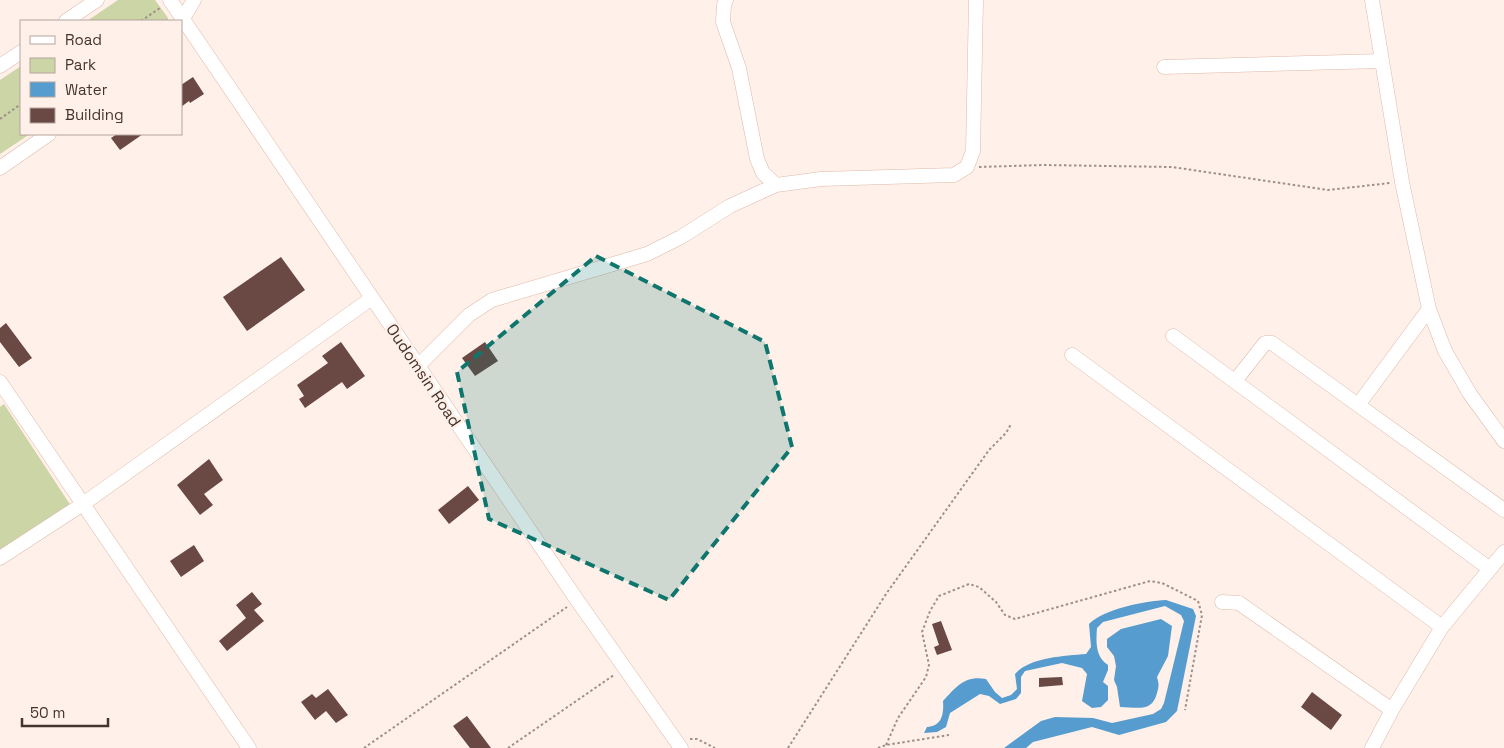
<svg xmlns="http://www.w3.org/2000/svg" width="1504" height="748" font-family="'Space Grotesk',sans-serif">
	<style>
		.green { fill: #cbd5a5 }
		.water { fill: #569ccf }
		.building { fill: #6a4843 }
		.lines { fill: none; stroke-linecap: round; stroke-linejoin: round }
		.minor-casing { stroke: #ddbaa8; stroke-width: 15 }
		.path { stroke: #9e8f88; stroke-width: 2; stroke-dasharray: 2.5 2.5; stroke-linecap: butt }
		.minor { stroke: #fff; stroke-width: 14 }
		.marked { fill: #0f766e; fill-opacity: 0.2; stroke: #0f766e; stroke-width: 4; stroke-dasharray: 10 6; stroke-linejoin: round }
		.labels { text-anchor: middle; stroke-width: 5; stroke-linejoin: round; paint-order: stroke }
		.street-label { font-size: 16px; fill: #43352d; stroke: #fff0e9 }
	</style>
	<rect width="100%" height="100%" fill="#fff0e9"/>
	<path class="green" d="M118,0H155L168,18V21H87Z
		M21,66V134H30L0,154V80Z
		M4,404L71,506L0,552V407Z"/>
	<path class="water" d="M1166,600L1193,609L1196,616L1177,711L1166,722L1119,735L1092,727L1033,742L1026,748H1004L1041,721L1055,717L1093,718L1112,723L1153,714L1161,709L1164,703L1184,621L1181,615L1165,606L1103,622L1097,628C1096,641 1095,657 1108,665V670L1103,682L1108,686V700L1101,707L1092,708L1082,701L1087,674L1082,668L1062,663L1025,671L1021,677V693L1016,699L1000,704L989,696L980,694L950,713L946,727L937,732L924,733L927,727C942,726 944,714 943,701C956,687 965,675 986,679L995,692L1002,698L1011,695L1017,689L1015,674C1030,657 1064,656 1086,654L1091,647L1089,624C1104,609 1145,601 1166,600Z
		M1161,619L1172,626L1168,656L1157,677C1159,684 1159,686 1157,693C1152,713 1137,707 1120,707L1117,687L1114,680L1116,666L1114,656L1107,647V639L1121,629Z"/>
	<path class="building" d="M193,77L204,94L190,103L189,101L181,107V85Z
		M117,134H143L120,150L111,138Z
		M281,257L305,290L247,331L223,297Z
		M6,323L32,358L19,367L0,342V328Z
		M341,342L365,376L347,389L342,382L305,408L299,399L304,396L297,385L328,363L322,356Z
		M485,342L498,361L475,376L462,358Z
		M209,459L223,480L204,494L213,505L200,515L177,485Z
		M468,486L479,500L449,524L438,510Z
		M194,545L204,561L181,577L170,561Z
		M252,592L262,604L254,610L264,621L227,651L219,641L246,618L236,605Z
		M941,621L952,650L937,655L934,647L939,645L932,624Z
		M1062,677L1063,685L1039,687V678Z
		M328,689L348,715L336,723L326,711L315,720L301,702L312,694L316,698Z
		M1312,692L1342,715L1331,730L1301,707Z
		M467,716L491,748H470L453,726Z"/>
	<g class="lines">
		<defs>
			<path id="minor" d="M170,0L577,600L681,748
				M726,0L724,5L723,22L739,68L757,159L763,173L776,185
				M1372,0L1402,182L1429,309L1445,351L1470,394L1504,441
				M66,21L97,0
				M181,22L194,0
				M0,66L21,52
				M1164,67L1382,61
				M0,168L49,134
				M1173,336L1490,569
				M1072,355L1442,627
				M418,366L469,315L492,300L647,254L681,237L730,206L776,185L821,179L954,175L967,167L973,151L976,0
				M1235,381L1265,343H1272L1504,510
				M0,382L249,748
				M1358,405L1429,309
				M0,558L83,504L372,298
				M1222,602L1239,603L1392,710
				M1372,748L1392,710L1442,627L1504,552"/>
		</defs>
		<use href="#minor" class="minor-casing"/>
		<path class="path" d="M141,21L160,8
			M0,119L21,104
			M979,167L1043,165L1172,167L1328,190L1390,183
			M690,739H697L715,748
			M886,745L898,718L926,677L929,665L922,632L930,611L939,596L969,584L979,587L996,602L1005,615L1015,619L1150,581L1162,583L1198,601L1202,615L1185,710
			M364,748L567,607
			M508,748L614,675
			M788,748L886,594L989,450L1006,433L1011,424
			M878,748L886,745L949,735"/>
		<use href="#minor" class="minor"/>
	</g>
	<path class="marked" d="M596,256L765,342L792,447L669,600L489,519L457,372Z"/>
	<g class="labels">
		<g class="street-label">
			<text transform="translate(424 375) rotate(56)" y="6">Oudomsin Road</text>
		</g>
	</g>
	<rect x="20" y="20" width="162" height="115" fill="#fff0e9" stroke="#b4a59e"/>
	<rect x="30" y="36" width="25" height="8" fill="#ffffff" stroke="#b4a59e"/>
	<text x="65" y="45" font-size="15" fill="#43352d">Road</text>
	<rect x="30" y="58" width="25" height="15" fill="#cbd5a5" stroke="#b4a59e"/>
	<text x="65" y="70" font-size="15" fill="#43352d">Park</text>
	<rect x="30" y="82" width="25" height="15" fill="#569ccf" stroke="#b4a59e"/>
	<text x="65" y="95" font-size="15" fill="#43352d">Water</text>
	<rect x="30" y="108" width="25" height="15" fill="#6a4843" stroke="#b4a59e"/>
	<text x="65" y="120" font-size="15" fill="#43352d">Building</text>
	<path d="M22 718v8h86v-8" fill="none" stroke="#43352d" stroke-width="2.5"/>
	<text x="30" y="718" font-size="15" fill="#43352d" stroke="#fff0e9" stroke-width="4" paint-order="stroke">50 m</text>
</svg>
